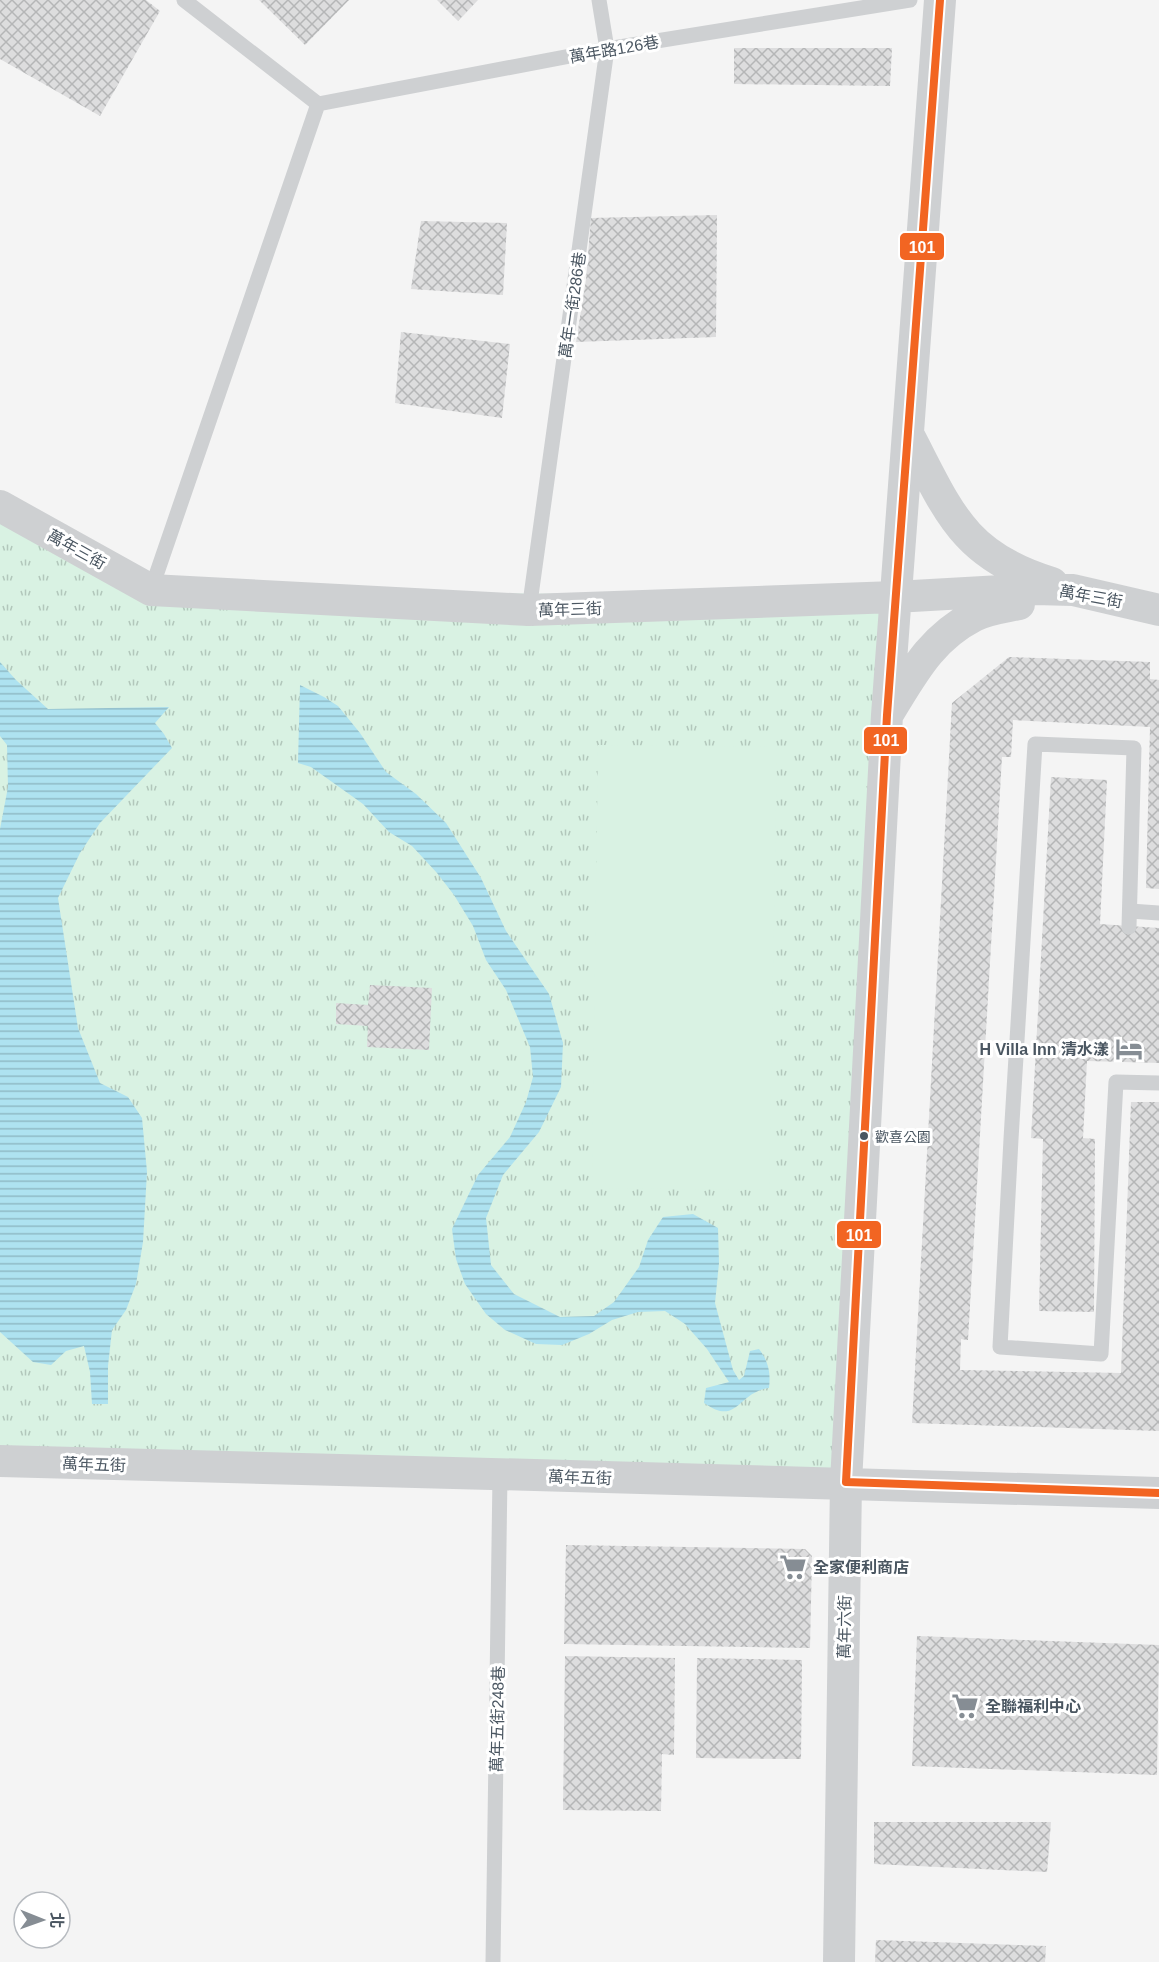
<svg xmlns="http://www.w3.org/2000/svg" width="1159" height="1962" font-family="Helvetica,'Noto Sans TC',sans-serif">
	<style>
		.grass { fill: url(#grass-tufts) }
		.pitch { fill: #d9f2e3 }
		.water { fill: url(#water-rules) }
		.building { fill: url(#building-cross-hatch) }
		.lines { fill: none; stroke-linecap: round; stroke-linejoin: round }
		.lane { stroke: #ced0d2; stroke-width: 15 }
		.street { stroke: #ced0d2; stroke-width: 32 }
		.bus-1-casing { stroke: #fff; stroke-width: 12 }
		.bus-1 { stroke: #f26522; stroke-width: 8 }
		.bus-dot { fill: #4a5661; stroke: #fff; stroke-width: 2 }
		.labels { text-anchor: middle; stroke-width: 6; stroke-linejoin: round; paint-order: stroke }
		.bus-label { font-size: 14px; fill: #4a5661; stroke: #fff; text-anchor: start }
		.street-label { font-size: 16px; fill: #4a5661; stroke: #fff }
		.poi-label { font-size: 16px; font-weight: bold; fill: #4a5661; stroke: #fff; text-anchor: start }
		.line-badge { stroke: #fff; stroke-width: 2 }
		.badge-label { font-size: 16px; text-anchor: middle; font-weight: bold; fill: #fff }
	</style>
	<defs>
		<pattern id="grass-tufts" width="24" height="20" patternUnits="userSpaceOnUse" patternTransform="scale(1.5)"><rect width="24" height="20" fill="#d9f2e3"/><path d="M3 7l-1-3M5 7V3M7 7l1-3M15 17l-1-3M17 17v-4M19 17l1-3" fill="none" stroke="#b2c7bb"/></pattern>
		<pattern id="water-rules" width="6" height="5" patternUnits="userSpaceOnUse" patternTransform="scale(1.5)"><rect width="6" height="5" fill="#aee2f0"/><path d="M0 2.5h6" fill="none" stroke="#90bac6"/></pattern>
		<pattern id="building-cross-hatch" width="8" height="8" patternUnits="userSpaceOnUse" patternTransform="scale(1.5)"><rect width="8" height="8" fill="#ddddde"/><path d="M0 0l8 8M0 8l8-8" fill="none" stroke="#b5b6b7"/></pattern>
	</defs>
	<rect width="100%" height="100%" fill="#f4f4f4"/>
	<path class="grass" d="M0,506L151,590L895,597L846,1482L0,1461Z"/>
	<path class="pitch" d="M598,745L777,747L769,1190L592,1188Z"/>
	<path class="water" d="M0,662L16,680L48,709L169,707L155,723L164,734L172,748L100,823L80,853L58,898L78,1028L100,1083L128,1097L142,1118L147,1172L143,1242L136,1284L126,1310L112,1330L108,1366V1404H92L90,1372L84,1346L66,1351L51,1365L33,1362L0,1332V829L8,787L7,745L0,736Z
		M300,685L324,697L338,706L360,733L386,772L416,794L446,823L481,878L506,931L549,994L563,1043L561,1087L539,1132L503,1175L486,1218L491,1265L514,1294L560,1317L594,1316L614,1302L639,1267L648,1240L663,1217L693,1214L718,1228L719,1263L715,1303L733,1370L739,1380L744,1376L750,1351L759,1349C768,1361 771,1372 769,1388C737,1392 738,1427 704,1403L706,1388L729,1382L707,1349L685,1324L665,1311L638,1312L612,1320L589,1334L562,1345L536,1344L505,1330L486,1314L465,1284L456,1259L452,1229L478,1175L510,1137L526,1102L533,1077L530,1047L506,990L486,960L473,926L454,895L437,873L412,846L389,832L363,804L311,767L298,763Z"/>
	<path class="building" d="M0,0H146L160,11L100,116L0,59Z
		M259,0H349L305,45Z
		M437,0H478L458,21Z
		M734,48H892L890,86L734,84Z
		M717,215L716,337L576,342L586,280L591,218Z
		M421,221L507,223L503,295L411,289Z
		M401,332L510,344L502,418L395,403Z
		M1009,657L1150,662V679L1159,680V889L1146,888L1150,727L1013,720L1011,757H1002L968,1340L961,1339L960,1370L1121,1373L1131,1102H1159V1431L912,1423L952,703Z
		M1051,777L1107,780L1100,924L1159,928V1063L1087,1061L1083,1138L1095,1139L1094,1312L1039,1311L1043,1139L1031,1138Z
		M370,985L432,988L429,1050L367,1047L368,1026L336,1024V1003L368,1005Z
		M566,1545L805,1549L812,1556L810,1648L564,1644Z
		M917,1636L1159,1645L1157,1775L912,1766Z
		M565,1656L675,1658L674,1755L662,1754L661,1811L563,1810Z
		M697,1658L802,1660L801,1759L696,1758Z
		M874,1822H1051L1047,1872L874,1864Z
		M876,1940L1046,1946L1045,1962H875Z"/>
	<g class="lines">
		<path class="lane" d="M318,104L607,49L910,0
			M151,590L318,104L184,0
			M529,610L607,49L599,0
			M1130,911L1159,913
			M1129,927L1134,748L1035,744L1011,1139L1000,1347L1101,1354L1116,1082L1159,1083
			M493,1962L500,1475"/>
		<path class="street" d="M908,434C948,510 962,556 1052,583
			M0,506L151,590L529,610L895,597L1035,589L1073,590L1159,610
			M889,712C913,673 931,638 974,616C987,609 1005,607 1019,604
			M0,1461C386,1472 773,1480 1159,1493
			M839,1962L846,1482L887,715L940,0"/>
		<defs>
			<path id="bus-1" d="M846,1482L887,715L940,0
				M846,1482L1159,1493"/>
		</defs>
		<use href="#bus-1" class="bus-1-casing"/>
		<use href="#bus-1" class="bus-1"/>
	</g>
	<defs>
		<symbol id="hotel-bare" viewBox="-9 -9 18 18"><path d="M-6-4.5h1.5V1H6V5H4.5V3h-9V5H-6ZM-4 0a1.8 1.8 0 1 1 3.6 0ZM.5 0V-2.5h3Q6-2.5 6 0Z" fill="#868d94" stroke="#fff" stroke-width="2.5" paint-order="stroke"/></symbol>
		<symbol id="supermarket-bare" viewBox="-9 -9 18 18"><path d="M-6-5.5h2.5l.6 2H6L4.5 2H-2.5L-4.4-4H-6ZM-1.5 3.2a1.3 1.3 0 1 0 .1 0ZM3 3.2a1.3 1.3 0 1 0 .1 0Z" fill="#868d94" stroke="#fff" stroke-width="2.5" paint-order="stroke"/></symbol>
	</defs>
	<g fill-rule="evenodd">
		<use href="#hotel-bare" x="1110" y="1030" width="38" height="38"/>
		<use href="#supermarket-bare" x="774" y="1548" width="38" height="38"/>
		<use href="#supermarket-bare" x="946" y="1687" width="38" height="38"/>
	</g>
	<circle class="bus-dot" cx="864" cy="1136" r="5"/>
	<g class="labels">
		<g class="bus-label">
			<text x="875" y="1142">歡喜公園</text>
		</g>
		<g class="street-label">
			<text transform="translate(614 49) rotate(-10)" y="6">萬年路126巷</text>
			<text transform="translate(572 305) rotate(-82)" y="6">萬年一街286巷</text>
			<text transform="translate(77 549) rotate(29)" y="6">萬年三街</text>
			<text transform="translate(1091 596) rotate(10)" y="6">萬年三街</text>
			<text transform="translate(570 609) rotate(-2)" y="6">萬年三街</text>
			<text transform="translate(94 1464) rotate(2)" y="6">萬年五街</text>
			<text transform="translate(580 1477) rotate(2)" y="6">萬年五街</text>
			<text transform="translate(844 1627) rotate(-89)" y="6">萬年六街</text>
			<text transform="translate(497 1719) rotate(-89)" y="6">萬年五街248巷</text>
		</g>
		<g class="poi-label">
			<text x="1109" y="1055" text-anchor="end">H Villa Inn 清水漾</text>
			<text x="813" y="1573">全家便利商店</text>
			<text x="985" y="1712">全聯福利中心</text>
		</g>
	</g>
	<g class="line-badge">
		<rect x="899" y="232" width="46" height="29" rx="6" fill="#f26522"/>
		<rect x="863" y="726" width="45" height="29" rx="6" fill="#f26522"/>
		<rect x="836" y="1220" width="46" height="29" rx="6" fill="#f26522"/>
	</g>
	<g class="badge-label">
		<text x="922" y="253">101</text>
		<text x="886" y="746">101</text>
		<text x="859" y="1241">101</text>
	</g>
	<g transform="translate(42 1920) rotate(91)"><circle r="28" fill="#ffffff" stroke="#b7bbc0" stroke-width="1.5"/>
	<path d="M0-4.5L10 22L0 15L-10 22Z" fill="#868d94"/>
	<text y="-9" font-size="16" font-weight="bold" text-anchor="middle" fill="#4a5661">北</text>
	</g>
</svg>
